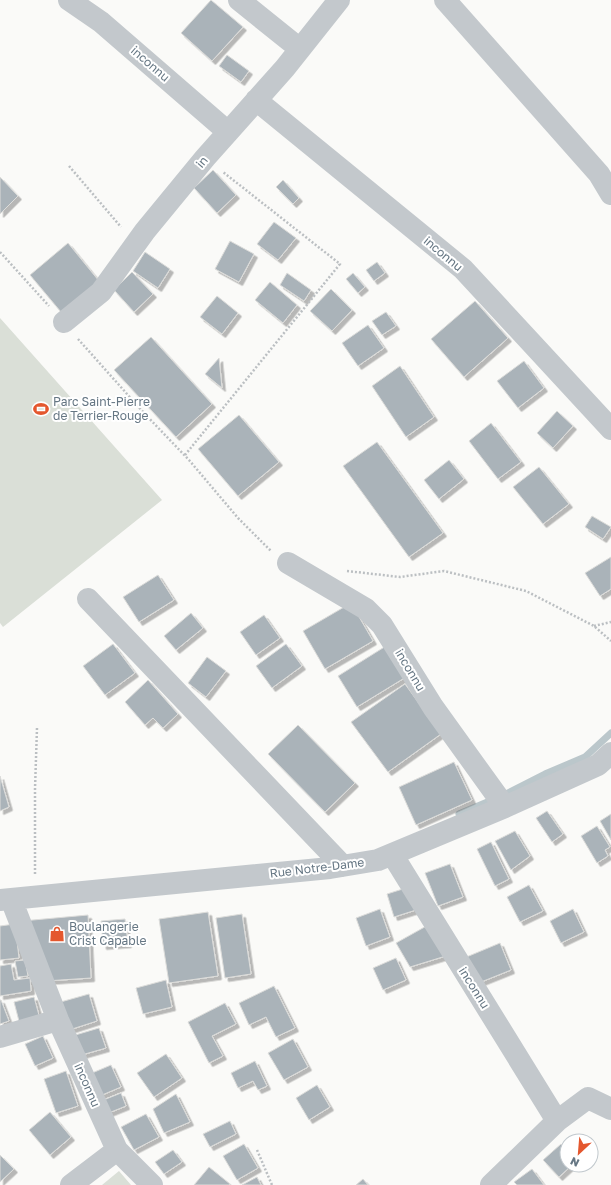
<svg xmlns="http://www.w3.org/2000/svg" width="611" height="1185" font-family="'Golos Text',sans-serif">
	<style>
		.green { fill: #dadfd7 }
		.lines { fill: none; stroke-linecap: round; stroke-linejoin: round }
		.stream { stroke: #bbc7cb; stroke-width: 7 }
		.building { fill: #aab3b9; stroke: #dcdcda; filter: url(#shadow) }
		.path { stroke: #bbbfc2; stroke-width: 2.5; stroke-dasharray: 2 2; stroke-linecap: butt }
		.minor { stroke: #c3c8cc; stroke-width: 22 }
		.labels { text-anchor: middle; stroke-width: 4; stroke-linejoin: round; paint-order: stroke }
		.street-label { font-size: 12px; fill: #657683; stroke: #fff }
		.poi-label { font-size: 12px; fill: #657683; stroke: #fff; text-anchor: start }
	</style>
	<defs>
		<filter id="shadow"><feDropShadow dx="3.5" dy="3.5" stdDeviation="0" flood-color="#0004"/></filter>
	</defs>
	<rect width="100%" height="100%" fill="#fafaf8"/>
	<path class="green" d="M0,318L162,500L3,627L0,623Z
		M119,1171L131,1185H102Z"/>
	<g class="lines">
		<path class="stream" d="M459,814L504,795L545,774L585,757L611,733"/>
	</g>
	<path class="building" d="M211,0L243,27L212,61L181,33Z
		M227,55L249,71L241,82L219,66Z
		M213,170L236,195L217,213L194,188Z
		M0,177L18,196L0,214Z
		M283,180L299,198L293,204L276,187Z
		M274,222L296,238L278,260L257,244Z
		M230,241L254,254L239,282L215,269Z
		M68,243L99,281L61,312L30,275Z
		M145,252L170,269L158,288L133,271Z
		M377,262L385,273L374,281L366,270Z
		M132,272L153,294L134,312L114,290Z
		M287,273L311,290L304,301L280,285Z
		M353,273L365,287L358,293L346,279Z
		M270,282L297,305L283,323L255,300Z
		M331,289L352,310L332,331L310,311Z
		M217,296L238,313L222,334L200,317Z
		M475,301L508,338L464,377L431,339Z
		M386,312L396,326L382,335L372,321Z
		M368,325L384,348L358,366L342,343Z
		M151,337L212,404L176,437L114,370Z
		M219,358L222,388L205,374Z
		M524,361L544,388L518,408L497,381Z
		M400,366L434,417L406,437L372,386Z
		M557,411L573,426L553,448L537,433Z
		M239,415L279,462L238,496L198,449Z
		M491,423L521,462L498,479L469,441Z
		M377,442L443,533L409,557L343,466Z
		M449,460L464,479L439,499L424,480Z
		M539,467L569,504L543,524L513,487Z
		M592,516L611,527L603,539L585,527Z
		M611,557V589L600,596L585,573Z
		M158,575L174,600L139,622L123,597Z
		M351,603L373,641L325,669L303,631Z
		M191,613L203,628L176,650L164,636Z
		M264,615L280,638L256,655L240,632Z
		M113,644L135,673L105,695L83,666Z
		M286,644L302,666L272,688L256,666Z
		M386,646L406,677L357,707L338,676Z
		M207,657L226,671L206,697L188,683Z
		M148,680L178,714L163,728L153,718L145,725L125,702Z
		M405,684L441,734L388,772L351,722Z
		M298,725L355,783L325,812L268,754Z
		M454,762L472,800L416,825L399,787Z
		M0,776L9,807L0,811Z
		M547,811L563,834L552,842L536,818Z
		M611,814V840L600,821Z
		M597,826L610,847L605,850L608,856L597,863L581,836Z
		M515,831L530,856L511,870L495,841Z
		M491,842L509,879L495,886L477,849Z
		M450,864L463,897L438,906L425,873Z
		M529,885L543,911L520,922L507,897Z
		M409,887L416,910L394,917L387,894Z
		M380,909L390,937L366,946L356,918Z
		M573,909L584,932L561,943L550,921Z
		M208,912L218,976L169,983L159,919Z
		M242,914L251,974L225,978L216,918Z
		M88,915L91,978L45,981L22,921Z
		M125,919L128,944L103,946L101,921Z
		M15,924L19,958L0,960V926Z
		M430,924L449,955L410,967L396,943Z
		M500,943L511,970L476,984L464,958Z
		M396,958L406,980L383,990L373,968Z
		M25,960L28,976L18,977L15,961Z
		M11,964L14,980L30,978L31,991L0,996V966Z
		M166,980L172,1007L143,1014L136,988Z
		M274,986L295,1028L276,1037L266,1017L249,1025L239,1003Z
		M89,994L97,1021L66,1031L57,1003Z
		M34,997L40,1019L20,1025L14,1002Z
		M0,1000H1L9,1021L0,1024Z
		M225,1003L236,1024L212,1036L223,1056L209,1063L188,1022Z
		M99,1028L106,1048L78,1056L72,1036Z
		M43,1036L53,1058L35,1066L25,1044Z
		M293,1039L308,1067L284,1080L268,1053Z
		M166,1054L182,1078L154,1097L137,1073Z
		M255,1061L267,1086L258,1090L253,1081L238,1088L231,1073Z
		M111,1065L121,1087L95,1098L85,1076Z
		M66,1071L78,1106L56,1113L44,1079Z
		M317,1085L330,1107L309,1120L296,1098Z
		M121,1093L126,1106L101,1116L96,1103Z
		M176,1094L190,1122L164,1133L153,1109Z
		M50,1112L71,1137L50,1155L29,1130Z
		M146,1114L159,1137L134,1150L121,1127Z
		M230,1121L236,1134L210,1147L203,1134Z
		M244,1144L258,1168L237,1180L223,1156Z
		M561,1144L567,1150V1165H572L559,1177L543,1160Z
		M173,1150L182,1162L164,1174L155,1162Z
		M0,1155L14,1169L0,1182Z
		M209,1167L230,1184L229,1185H194Z
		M532,1169L544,1185H517L514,1182Z
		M257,1177L261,1185H242Z
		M363,1179L368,1185H356Z"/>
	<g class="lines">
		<path class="path" d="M69,166L121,227
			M0,252L49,306
			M78,339L144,413L189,460L238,518L271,551
			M185,455L340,264L223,172
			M347,571L400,577L444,571L526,591L594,626L611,641
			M594,626L611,622
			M35,874V789L37,728
			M257,1150L272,1185"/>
		<path class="minor" d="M69,0L101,22L228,132
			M239,0L300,49
			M445,0L599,174L611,194
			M256,100L463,269L611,429
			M64,322L101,292L145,231L205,158L285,68L339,0
			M288,563L366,609L382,625L433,707L505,807
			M88,599L343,866
			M392,854L557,1121
			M11,899L58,1020L117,1150L152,1185
			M0,900L330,868L378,860L505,807L598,765L611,753
			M0,1037L58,1020
			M71,1185L117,1150
			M491,1185L557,1121L588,1098L611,1109"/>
	</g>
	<defs>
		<symbol id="stadium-bare" viewBox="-9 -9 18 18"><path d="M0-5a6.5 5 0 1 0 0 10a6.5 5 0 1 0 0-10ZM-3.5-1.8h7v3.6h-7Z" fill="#e4572e" stroke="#fff" stroke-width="2.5" paint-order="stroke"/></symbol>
		<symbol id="shop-bare" viewBox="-9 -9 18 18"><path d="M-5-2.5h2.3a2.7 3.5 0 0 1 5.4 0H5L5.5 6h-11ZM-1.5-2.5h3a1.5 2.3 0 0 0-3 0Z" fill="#e4572e" stroke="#fff" stroke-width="2.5" paint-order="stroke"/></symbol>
	</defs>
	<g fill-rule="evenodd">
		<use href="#stadium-bare" x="30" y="398" width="22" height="22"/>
		<use href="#shop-bare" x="46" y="923" width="22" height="22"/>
	</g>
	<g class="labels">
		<g class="street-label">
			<text transform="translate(150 64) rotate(41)" y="4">inconnu</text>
			<text transform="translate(202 162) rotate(-50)" y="4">in</text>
			<text transform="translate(443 254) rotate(40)" y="4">inconnu</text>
			<text transform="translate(410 670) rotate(59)" y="4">inconnu</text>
			<text transform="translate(317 868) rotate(-7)" y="4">Rue Notre-Dame</text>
			<text transform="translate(474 988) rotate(58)" y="4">inconnu</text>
			<text transform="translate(87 1085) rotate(66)" y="4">inconnu</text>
		</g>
		<g class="poi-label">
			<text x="53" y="406">Parc Saint-Pierre<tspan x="53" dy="14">de Terrier-Rouge</tspan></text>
			<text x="69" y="931">Boulangerie<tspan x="69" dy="14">Crist Capable</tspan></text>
		</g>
	</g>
	<g transform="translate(579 1153) rotate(206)"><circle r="19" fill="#ffffff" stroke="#c1c8cd"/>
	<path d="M0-3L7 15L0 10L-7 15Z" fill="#e4572e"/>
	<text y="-6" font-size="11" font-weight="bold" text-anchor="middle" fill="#657683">N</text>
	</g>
</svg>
